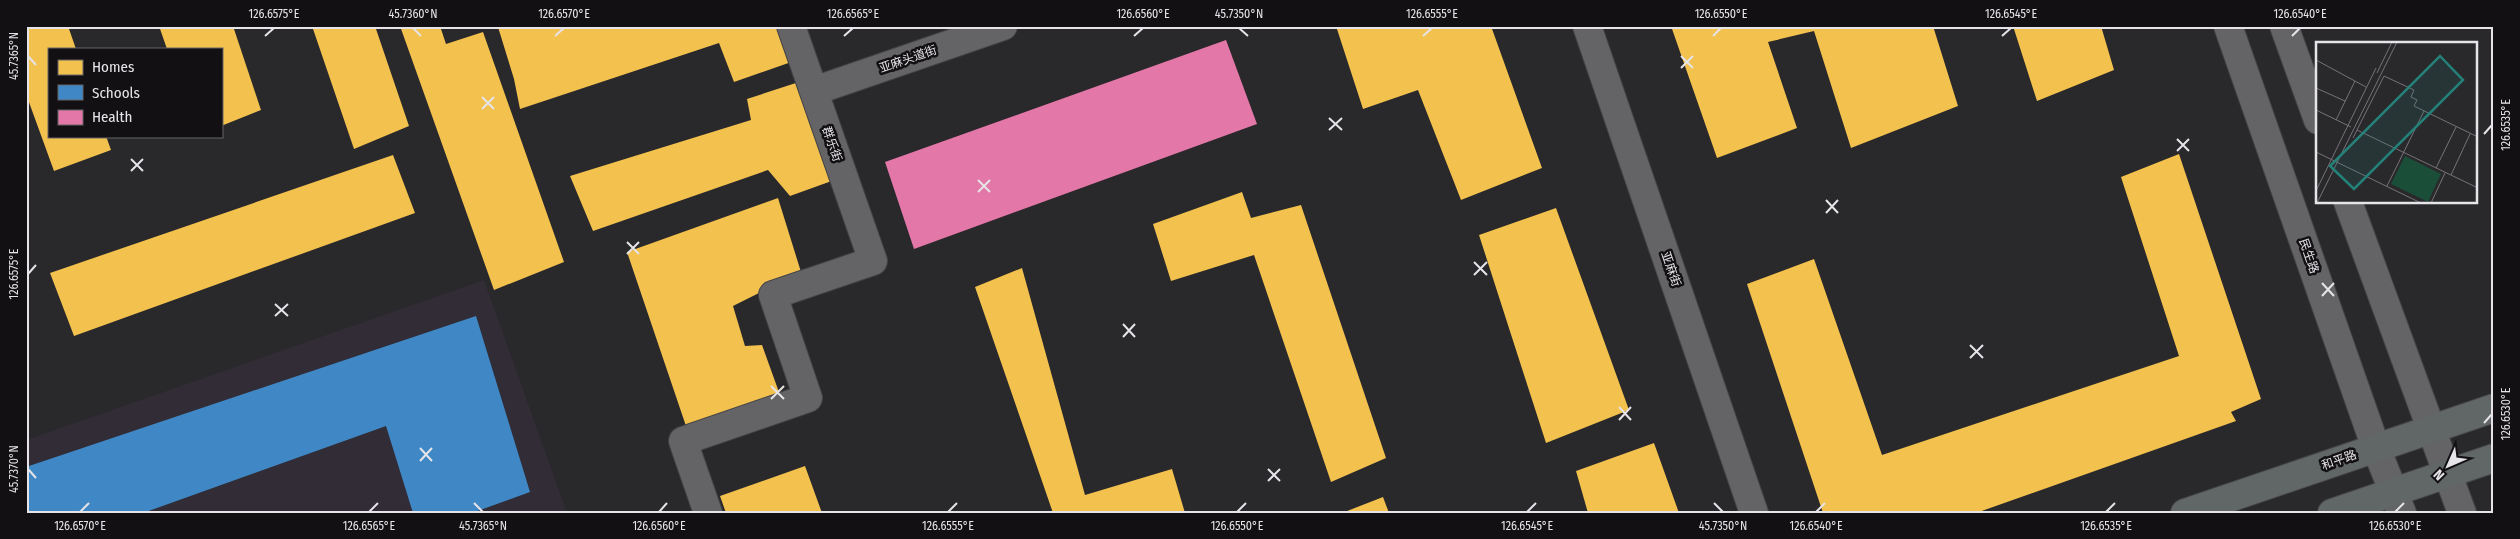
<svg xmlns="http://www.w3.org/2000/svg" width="2520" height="539" font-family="'Fira Sans Condensed','Noto Sans SC',sans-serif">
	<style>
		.built { fill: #312c36 }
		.homes { fill: #f2c14e }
		.schools { fill: #3f88c5 }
		.health { fill: #e377a8 }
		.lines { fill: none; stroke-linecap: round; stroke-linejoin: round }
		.minor-casing { stroke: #444446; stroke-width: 30 }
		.tertiary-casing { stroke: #444446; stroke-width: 30 }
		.secondary-casing { stroke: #444446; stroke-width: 30 }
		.primary-casing { stroke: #444446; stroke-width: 30 }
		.minor { stroke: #646366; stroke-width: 28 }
		.tertiary { stroke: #646366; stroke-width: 28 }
		.secondary { stroke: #646366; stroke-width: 28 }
		.primary { stroke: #606766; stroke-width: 28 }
		.ticks { fill: none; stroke: #e6e4e8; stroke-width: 2 }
		.labels { text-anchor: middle; stroke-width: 5; stroke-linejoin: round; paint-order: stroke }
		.street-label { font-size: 12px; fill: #e6e4e8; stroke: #121013 }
		.inset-road { fill: none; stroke: #757377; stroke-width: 1 }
		.view { fill: #24817a; fill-opacity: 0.15; stroke: #24817a; stroke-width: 2.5 }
		.inset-edge { fill: none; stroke: #e6e4e8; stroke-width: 2.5 }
		.neatline { fill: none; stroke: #e6e4e8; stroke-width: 2 }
		.ticks-label { font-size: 12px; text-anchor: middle; fill: #e6e4e8 }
	</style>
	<rect width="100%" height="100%" fill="#29282b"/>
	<path class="built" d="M484,280L567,513H26V440Z"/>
	<path class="homes" d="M26,26H68L76,49H49V136H106L111,150L54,171L26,94Z
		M159,26H233L261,110L221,126V49H167Z
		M312,26H375L409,126L354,149Z
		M400,26H440L446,44L483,32L564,262L494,290Z
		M502,26H785L797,60L734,82L719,43L520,109L514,79L498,27Z
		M1336,26H1491L1542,168L1461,200L1418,90L1363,109Z
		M1671,26H1933L1958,106L1851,148L1814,31L1768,42L1797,128L1717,158Z
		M2013,26H2101L2114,70L2037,101Z
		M805,80L840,178L790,196L768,170L593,231L570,176L751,120L747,99Z
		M2179,154L2261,399L2231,412L2236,421L1976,513H1823L1747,284L1814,259L1882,455L2179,356L2121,177Z
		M393,155L415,213L74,336L50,273Z
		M1242,192L1251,218L1301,205L1386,458L1331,482L1254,255L1171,281L1153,224Z
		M778,198L801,272L733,306L745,346L762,345L780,395L687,429L627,252Z
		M1556,208L1629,410L1546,443L1479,235Z
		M1022,268L1085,495L1172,469L1185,513H1053L975,287Z
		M1654,443L1679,513H1588L1576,471Z
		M805,466L822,513H726L720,496Z
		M1383,497L1389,513H1342Z"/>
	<path class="schools" d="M476,316L530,492L472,513H413L386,426L143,513H26V467Z"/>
	<path class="health" d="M1226,40L1257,124L914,249L885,162Z"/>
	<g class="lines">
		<defs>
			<path id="minor" d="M814,91L1003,26
				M708,513L683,441L808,398L773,295L873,261L791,26"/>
			<path id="tertiary" d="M1587,26L1754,513"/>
			<path id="secondary" d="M2228,26L2376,448L2402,513
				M2284,26L2318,120
				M2348,202L2462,513"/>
			<path id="primary" d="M2185,513L2494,408
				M2332,513L2494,458"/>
		</defs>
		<use href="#minor" class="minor-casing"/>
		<use href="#tertiary" class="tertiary-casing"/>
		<use href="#secondary" class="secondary-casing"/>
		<use href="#primary" class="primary-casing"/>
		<use href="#minor" class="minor"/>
		<use href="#tertiary" class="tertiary"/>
		<use href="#secondary" class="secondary"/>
		<use href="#primary" class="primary"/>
	</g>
	<path class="ticks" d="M413,28L421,36M1239,28L1248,36M265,36L274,28M555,36L564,28M844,36L853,28M1134,36L1143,28M1423,36L1432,28M1713,36L1721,28M2002,36L2011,28M2292,36L2300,28M28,56L36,65M1681,56L1693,68M1681,68L1693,56M482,97L494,109M482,109L494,97M1329,118L1342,130M1329,130L1342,118M2484,134L2492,125M2177,139L2189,151M2177,151L2189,139M131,159L143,171M131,171L143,159M978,180L990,192M978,192L990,180M1826,200L1838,213M1826,213L1838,200M627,242L639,254M627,254L639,242M1474,262L1487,275M28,274L36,265M1474,275L1487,262M2322,283L2334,296M2322,296L2334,283M275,304L288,316M275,316L288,304M1123,324L1135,337M1123,337L1135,324M1970,345L1983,358M1970,358L1983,345M771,386L784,399M771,399L784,386M1619,407L1631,420M1619,420L1631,407M2484,423L2492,414M420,448L432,461M420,461L432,448M28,469L36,478M1268,469L1280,481M1268,481L1280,469M474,503L483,512M1714,503L1723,512M80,512L89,503M369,512L378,503M659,512L667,503M948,512L957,503M1237,512L1246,503M1527,512L1536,503M1816,512L1825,503M2106,512L2115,503M2395,512L2404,503"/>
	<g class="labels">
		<g class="street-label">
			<text transform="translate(908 59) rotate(-19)" y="4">亚麻头道街</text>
			<text transform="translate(832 144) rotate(71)" y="4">群乐街</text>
			<text transform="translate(2309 256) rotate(71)" y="4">民生路</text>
			<text transform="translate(1671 269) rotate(71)" y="4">亚麻街</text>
			<text transform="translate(2339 460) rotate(-19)" y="4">和平路</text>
		</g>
	</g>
	<g transform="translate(2316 42)">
		<rect width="161" height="161" fill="#29282b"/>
		<path d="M89,114L125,132L112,160L75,142Z" fill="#1a4e38"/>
		<path class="inset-road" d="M0,18L50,45M61,31L76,0M68,34L98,48L95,55L101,58L98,64L162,95M0,46L29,59M0,68L35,85M20,78L39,39M41,88L162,146M37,96L68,34M0,110L105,161M120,126L140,85M135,133L154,92M71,144L108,69M0,149L60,26M1,161L81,0M115,161L129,131"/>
		<path class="view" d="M124,14L147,38L38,147L14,124Z"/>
		<rect width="161" height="161" class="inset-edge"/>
	</g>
	<rect width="2520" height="539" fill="none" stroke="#121013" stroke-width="55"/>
	<rect x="48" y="48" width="175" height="90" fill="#121013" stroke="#676568"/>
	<rect x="58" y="60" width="25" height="15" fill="#f2c14e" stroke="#676568"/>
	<text x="92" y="72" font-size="15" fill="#e6e4e8">Homes</text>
	<rect x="58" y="85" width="25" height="15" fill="#3f88c5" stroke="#676568"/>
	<text x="92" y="98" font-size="15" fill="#e6e4e8">Schools</text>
	<rect x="58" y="110" width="25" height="15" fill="#e377a8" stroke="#676568"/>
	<text x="92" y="122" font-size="15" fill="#e6e4e8">Health</text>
	<g transform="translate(2448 466) rotate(225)" stroke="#121013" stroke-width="4" paint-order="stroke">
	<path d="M0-4L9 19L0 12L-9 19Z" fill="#e6e4e8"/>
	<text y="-8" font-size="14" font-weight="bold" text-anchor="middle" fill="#e6e4e8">N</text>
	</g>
	<rect x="28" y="28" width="2464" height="484" class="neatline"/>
	<g class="ticks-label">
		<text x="274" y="18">126.6575°E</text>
		<text x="413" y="18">45.7360°N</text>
		<text x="564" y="18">126.6570°E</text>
		<text x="853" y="18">126.6565°E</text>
		<text x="1143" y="18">126.6560°E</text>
		<text x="1239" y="18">45.7350°N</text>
		<text x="1432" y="18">126.6555°E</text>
		<text x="1721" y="18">126.6550°E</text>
		<text x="2011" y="18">126.6545°E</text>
		<text x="2300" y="18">126.6540°E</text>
		<text transform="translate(14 56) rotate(-90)" y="4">45.7365°N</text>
		<text transform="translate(2506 125) rotate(-90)" y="4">126.6535°E</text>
		<text transform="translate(14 274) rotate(-90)" y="4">126.6575°E</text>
		<text transform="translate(2506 414) rotate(-90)" y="4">126.6530°E</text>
		<text transform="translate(14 469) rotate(-90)" y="4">45.7370°N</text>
		<text x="80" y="530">126.6570°E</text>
		<text x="369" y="530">126.6565°E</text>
		<text x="483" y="530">45.7365°N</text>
		<text x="659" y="530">126.6560°E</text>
		<text x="948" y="530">126.6555°E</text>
		<text x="1237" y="530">126.6550°E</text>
		<text x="1527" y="530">126.6545°E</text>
		<text x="1723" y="530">45.7350°N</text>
		<text x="1816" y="530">126.6540°E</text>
		<text x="2106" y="530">126.6535°E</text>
		<text x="2395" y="530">126.6530°E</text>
	</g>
</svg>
